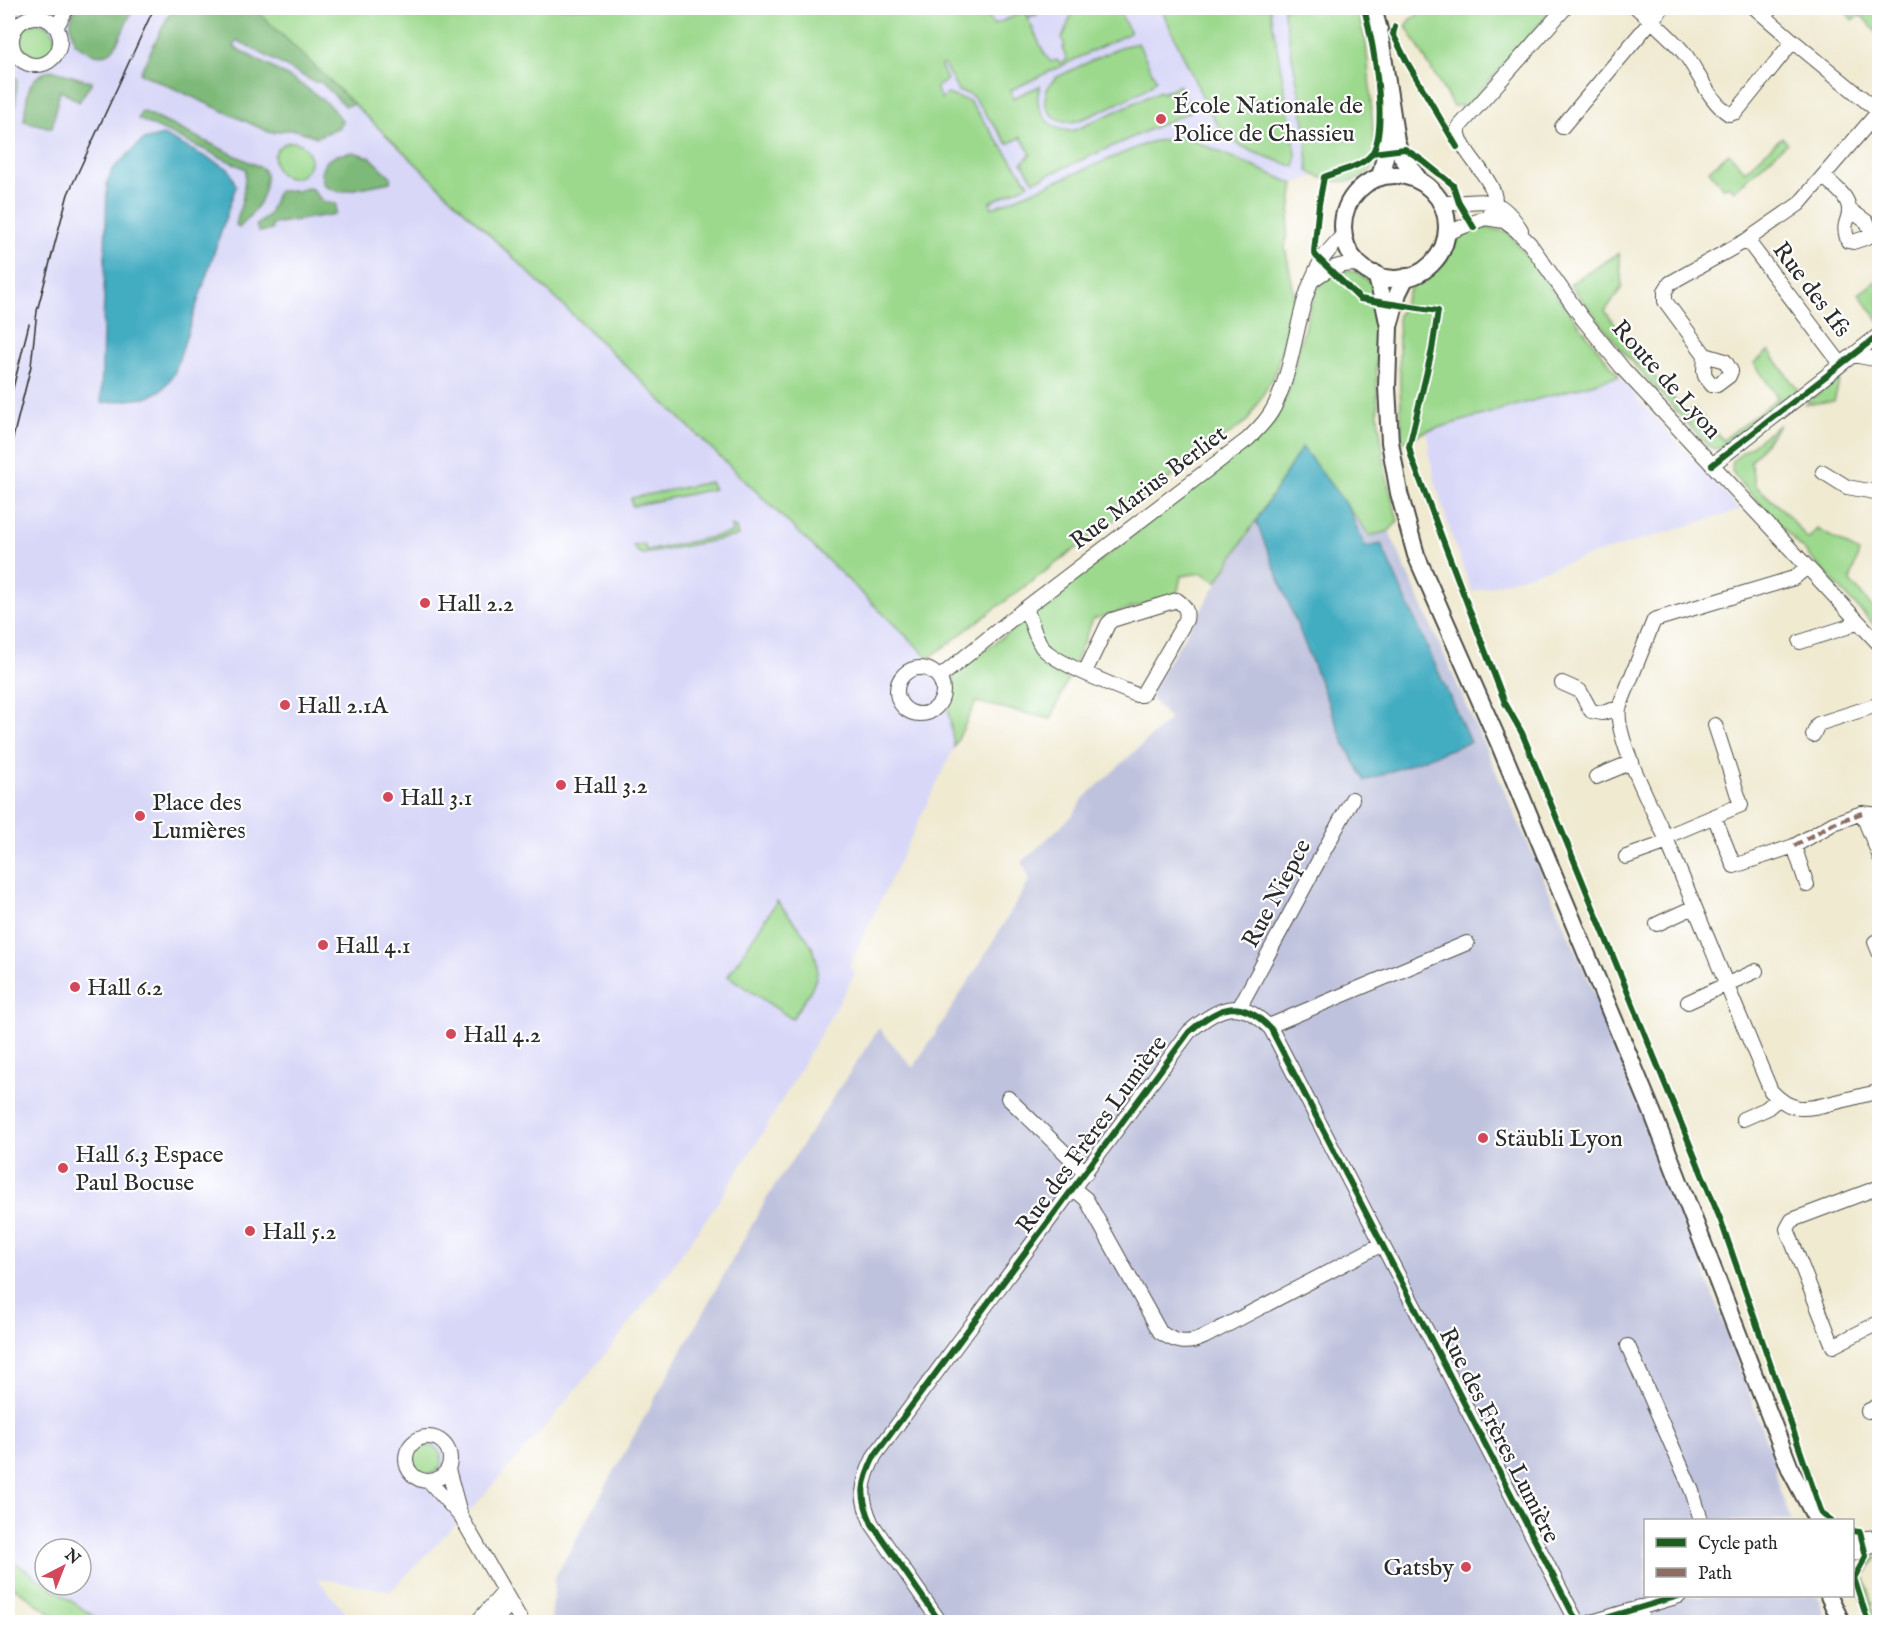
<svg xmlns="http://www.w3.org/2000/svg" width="1887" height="1630" font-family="'IM FELL English',serif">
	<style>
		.built { fill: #d8d7f8 }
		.industrial { fill: #bfc2dd }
		.green { fill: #9cd98d; stroke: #64825c; stroke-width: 1.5 }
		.forest { fill: #7db978; stroke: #547252; stroke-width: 1.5 }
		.water { fill: #42acc1; stroke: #366c76; stroke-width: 1.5 }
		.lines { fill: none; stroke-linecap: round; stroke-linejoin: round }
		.minor-casing { stroke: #494844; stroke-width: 16 }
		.major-casing { stroke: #494844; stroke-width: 20 }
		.minor { stroke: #fff; stroke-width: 14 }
		.major { stroke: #fff; stroke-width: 16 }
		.tram { stroke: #2b2b2b; stroke-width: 1.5 }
		.quiet { stroke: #8d6e63; stroke-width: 4.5; stroke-dasharray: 9 4.5; stroke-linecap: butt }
		.cycleway-casing { stroke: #fff; stroke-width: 10 }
		.cycleway { stroke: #1b5e20; stroke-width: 6 }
		.poi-dot { fill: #d1495b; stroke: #fff; stroke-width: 2 }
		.labels { text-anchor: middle; stroke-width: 4.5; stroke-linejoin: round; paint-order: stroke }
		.poi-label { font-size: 24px; fill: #2b2b2b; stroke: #fff; text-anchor: start }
		.street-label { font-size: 24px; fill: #2b2b2b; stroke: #fff }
	</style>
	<rect width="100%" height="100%" fill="#fff"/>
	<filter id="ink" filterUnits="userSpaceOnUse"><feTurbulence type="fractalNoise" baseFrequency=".0167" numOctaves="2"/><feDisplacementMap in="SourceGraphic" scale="12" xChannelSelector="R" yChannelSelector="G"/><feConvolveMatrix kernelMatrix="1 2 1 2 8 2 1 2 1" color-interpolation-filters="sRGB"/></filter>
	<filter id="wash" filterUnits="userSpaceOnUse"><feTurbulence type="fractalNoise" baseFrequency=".008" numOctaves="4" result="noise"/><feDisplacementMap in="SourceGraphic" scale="24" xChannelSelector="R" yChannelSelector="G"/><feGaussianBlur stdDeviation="1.35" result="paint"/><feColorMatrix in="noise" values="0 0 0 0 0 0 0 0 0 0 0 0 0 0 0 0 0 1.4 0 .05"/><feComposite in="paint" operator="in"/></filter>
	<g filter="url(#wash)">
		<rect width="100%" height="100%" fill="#f0ead1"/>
		<path class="built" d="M8,8H254L976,702L849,966L855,974L766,1128L718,1202L670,1270L617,1340L550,1421L475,1505L391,1591L317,1578L353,1622H102L47,1585H81V1549H45V1584L8,1558Z
			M898,8H1355L1370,80L1373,141L1357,160L1294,184L1186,137L1150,142L992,208Z
			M1619,376L1647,410L1740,510L1472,592L1453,541L1436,484L1430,458L1427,431Z"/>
		<path class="industrial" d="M1302,447L1370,536L1389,531L1604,1014L1714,1297L1774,1461L1779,1488L1791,1520H1646V1596H1818L1827,1622H551L555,1577L767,1198L879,1028L913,1068L977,968L1030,880L1022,862L1074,814L1083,799L1170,719L1148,695Z"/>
		<path class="green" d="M254,8H916L923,12L925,17H929L951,8H985L993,25L1033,8L1034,10L1026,14L1028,17L1036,13L1037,15L1028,19L1045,55L1051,62L1057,60L1061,63L1067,59L1062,48L1065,46L1062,39L1074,8H1118L1130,33L1011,90L1013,98L1040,86C1032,109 1048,131 1073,131L1160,91L1162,93L1179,85L1192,111L1034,181L1022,163L1031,154L1021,137L1008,144L974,98L969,94L958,91L944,64L941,66L947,80L936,88L941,99L947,94L969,101L1029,184L990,202L992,208L1150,142L1185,137L1294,184L1285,247L1295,297L1275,374L1248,420L929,658Z
			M1161,8H1270L1296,154L1295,167L1256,153L1239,145L1220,128L1209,111Z
			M1283,8H1357L1366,44L1368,63L1375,155L1377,161C1364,188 1329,185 1308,171C1307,116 1292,62 1283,8Z
			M1429,8H1554L1467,106H1453L1406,26L1411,19Z
			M1842,8H1879V31L1877,33L1861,15L1852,20Z
			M19 41a18 18 0 1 1 36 0a18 18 0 1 1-36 0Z
			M1138,43L1156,80L1150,86C1138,94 1082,122 1070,122C1060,122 1051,116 1047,108C1042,97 1048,86 1055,78L1120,47Z
			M8,73L17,79L13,129L8,119Z
			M1782,137L1787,143L1734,191L1728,185L1723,188L1709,170L1729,153L1745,171Z
			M274 160a18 18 0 1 1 36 0a18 18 0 1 1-36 0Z
			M1483,227L1508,232L1619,376L1427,431L1402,442L1398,316L1412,285C1441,270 1444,266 1459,237Z
			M1619,253L1622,287L1605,311L1651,372L1686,413L1694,408L1723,440L1778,398L1754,363L1769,351L1798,390L1726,446L1716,449L1708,446L1625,354L1570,284Z
			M1342,269L1359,273L1372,284L1378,301L1375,328L1378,415L1386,475L1398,521L1389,531L1370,536L1302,447L1217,582L1202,573L1181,576L1177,595L1093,619L1051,719L976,702L954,747L948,707L954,675L1272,426L1287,395L1309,310L1318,288L1329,275Z
			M1879,279V321L1859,294Z
			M1841,375L1834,401L1806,404Z
			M1780,424L1750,462L1756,486L1784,511L1808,539L1817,529L1859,552L1850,581L1879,615V630L1738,480L1732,471V461Z
			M710,482L714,489L632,506L631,498Z
			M731,526L736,528L738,536L644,554L638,552L633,546L644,544L647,551L732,533Z
			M777,901C794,923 828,952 814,983C809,995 799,1007 792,1019L728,976Z
			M414 1460a14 14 0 1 1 28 0a14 14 0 1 1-28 0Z
			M1879,1556L1864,1576L1873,1604L1871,1605L1877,1622H1870L1856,1581L1866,1562Z
			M8,1558L102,1622H63L8,1583Z"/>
		<path class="forest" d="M77,8H130L131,13C116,43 113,72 75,43C71,30 67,18 77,8Z
			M172,8H254L354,104L345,106L321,82H314L237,40L234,47C265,65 323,90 342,121L340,127L317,137C295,130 295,127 271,133L140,73Z
			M51,70L92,82L79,102L60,90L52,128L24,121C28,96 24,78 51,70Z
			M142,111L262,168L266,174C266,199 256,210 239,228L236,225L243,197L246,169L138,119Z
			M353,152L370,157L391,177L390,182L340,192L324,186L321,173L325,162L337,155Z
			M307,188L312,189L323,202L336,204V214L272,224V230L259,232L256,226L269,214L278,191H297Z"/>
		<path class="water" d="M163,135L229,169L236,186L174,374L162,390L146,398L101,403L107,183L112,170L143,140Z
			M1302,447L1348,507L1365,547L1381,544L1470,742L1365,781L1345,745L1256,521Z"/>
	</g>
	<g filter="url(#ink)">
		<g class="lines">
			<defs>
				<path id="minor" d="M1637,8C1653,22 1675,40 1687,57C1700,75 1709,101 1729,114L1736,112L1793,41
					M1755,8L1793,41L1878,111
					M12 41a24 24 0 1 1 48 0a24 24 0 1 1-48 0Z
					M56,28L67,8
					M1562,127L1662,8
					M1823,176C1832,185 1848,195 1849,209C1850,222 1841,221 1848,241L1853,242L1868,237L1871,232L1867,222L1850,210
					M1441,203C1481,204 1496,189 1521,230
					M1485,218C1519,192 1454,155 1459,127L1565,8
					M1447,233L1485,218L1504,221L1516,230L1530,244L1582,318L1624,370L1880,645
					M1747,240L1841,364
					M1314,279C1329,268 1341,263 1360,264
					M1705,355L1725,361L1731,371L1729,376L1717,385H1712L1705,376L1704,371L1705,355L1665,301V291L1670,283L1747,240L1799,204L1880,110
					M1853,355L1880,360
					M1712,465L1880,334
					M1823,472L1847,487L1880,493
					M1807,567L1794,578L1654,620L1619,708C1614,738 1655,813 1668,843C1703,926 1736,1009 1771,1091C1791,1113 1806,1110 1832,1103C1846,1100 1859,1096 1873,1093H1880
					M1026,608C1031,621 1034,635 1042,647C1054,663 1115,686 1137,695H1142L1186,620C1188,610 1185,606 1177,600L1112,620L1108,624L1085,672
					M1800,642L1847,627L1856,620
					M897 691a23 23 0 1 1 46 0a23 23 0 1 1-46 0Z
					M940,677L1023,610L1248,439C1259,428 1270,417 1276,403C1297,358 1296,305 1320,263C1326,252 1336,243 1344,234
					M1562,683L1580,691L1591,711L1602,713L1619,708
					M1813,735L1818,724L1880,704
					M1596,777L1632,762
					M1862,813L1880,857
					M1714,816L1734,866L1794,846L1834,823L1862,813L1880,815
					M1665,837L1741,805L1715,725
					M1794,846L1807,885
					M1626,857L1668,842
					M1657,924L1694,907
					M1880,940L1875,942L1880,954
					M1688,1002L1756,971
					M1239,1008L1352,799
					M1269,1026L1467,943
					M1008,1098L1086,1173
					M1743,1119L1766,1109L1778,1099
					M1074,1189L1086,1199L1160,1332C1176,1343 1187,1345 1204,1337L1382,1244
					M1880,1189L1877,1188L1792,1220L1787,1229L1833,1346L1880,1322
					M1628,1346L1692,1491L1701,1520
					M1868,1411L1880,1405
					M406 1459a22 22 0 1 1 44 0a22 22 0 1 1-44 0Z
					M448,1469L460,1513
					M430,1482L461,1517L522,1622
					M1852,1539L1880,1537
					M1852,1554L1880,1543
					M1639,1607L1643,1622
					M477,1622L504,1592
					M494,1622L511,1603
					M940,1622L872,1524C859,1496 861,1483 875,1455L1189,1032C1220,1005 1241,997 1271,1029L1577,1622
					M1592,1622L1679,1596"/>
				<path id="major" d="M1373,8L1379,30L1396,141L1402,157L1420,181
					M1343 227a52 52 0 1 1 104 0a52 52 0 1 1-104 0Z
					M1380,177L1385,157L1386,122
					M1376,274L1384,303L1389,327L1387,387L1390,442L1399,493L1416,555L1499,743L1653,1114L1791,1471L1817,1520
					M1390,323L1398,293L1406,277
					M1829,1596L1841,1622"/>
			</defs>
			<use href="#minor" class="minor-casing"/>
			<use href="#major" class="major-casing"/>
			<use href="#minor" class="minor"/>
			<use href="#major" class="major"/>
			<path class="tram" d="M8,408L29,324
				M8,458L31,366L37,311L68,194L154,8"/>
			<path class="quiet" d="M1794,846L1834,823L1862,813"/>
			<defs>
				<path id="cycleway" d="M1364,8C1372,38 1391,132 1370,156C1359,168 1338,171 1324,177L1319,204L1314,252L1316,256L1360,299L1438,311L1432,350L1409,447L1412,459L1505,703L1522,733L1721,1221L1822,1514L1831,1520
					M1395,27L1393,34L1407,62L1457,147
					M1372,153L1405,149L1422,160L1453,185L1459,203L1474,228
					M1712,465L1880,334
					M1852,1531L1860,1532L1866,1556L1854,1578L1868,1622
					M940,1622L872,1524C859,1496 861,1483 875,1455L1189,1032C1220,1005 1241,997 1271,1029L1577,1622
					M1592,1622L1679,1596"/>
			</defs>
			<use href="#cycleway" class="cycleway-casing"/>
			<use href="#cycleway" class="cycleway"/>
		</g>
	</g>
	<g class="poi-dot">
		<circle cx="1161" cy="119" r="6"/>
		<circle cx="425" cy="603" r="6"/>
		<circle cx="285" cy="705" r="6"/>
		<circle cx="561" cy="785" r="6"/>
		<circle cx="388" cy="797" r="6"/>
		<circle cx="140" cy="816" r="6"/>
		<circle cx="323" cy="945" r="6"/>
		<circle cx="75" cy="987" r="6"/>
		<circle cx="451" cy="1034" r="6"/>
		<circle cx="1483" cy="1138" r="6"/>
		<circle cx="63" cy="1168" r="6"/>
		<circle cx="250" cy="1231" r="6"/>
		<circle cx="1466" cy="1567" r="6"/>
	</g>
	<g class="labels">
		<g class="poi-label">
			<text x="1173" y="113">École Nationale de<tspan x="1173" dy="28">Police de Chassieu</tspan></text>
			<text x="437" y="611">Hall 2.2</text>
			<text x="297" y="713">Hall 2.1A</text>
			<text x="573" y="793">Hall 3.2</text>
			<text x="400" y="805">Hall 3.1</text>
			<text x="152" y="810">Place des<tspan x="152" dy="28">Lumières</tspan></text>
			<text x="335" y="953">Hall 4.1</text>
			<text x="87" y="995">Hall 6.2</text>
			<text x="463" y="1042">Hall 4.2</text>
			<text x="1495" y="1146">Stäubli Lyon</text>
			<text x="75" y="1162">Hall 6.3 Espace<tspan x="75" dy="28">Paul Bocuse</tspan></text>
			<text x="262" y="1239">Hall 5.2</text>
			<text x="1454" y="1575" text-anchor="end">Gatsby</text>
		</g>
		<g class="street-label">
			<text transform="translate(1812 289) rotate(53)" y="8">Rue des Ifs</text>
			<text transform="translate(1667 379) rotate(48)" y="8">Route de Lyon</text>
			<text transform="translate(1148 487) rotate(-37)" y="8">Rue Marius Berliet</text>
			<text transform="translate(1276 893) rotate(-62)" y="8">Rue Niepce</text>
			<text transform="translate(1091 1134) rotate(-54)" y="8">Rue des Frères Lumière</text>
			<text transform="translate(1500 1435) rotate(63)" y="8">Rue des Frères Lumière</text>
		</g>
	</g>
	<rect width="1887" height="1630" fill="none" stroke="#fff" stroke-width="30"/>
	<rect x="1644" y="1519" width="210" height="78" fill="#ffffff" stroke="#aaaaaa" stroke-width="1.5"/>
	<rect x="1656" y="1538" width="30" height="9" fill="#1b5e20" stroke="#aaaaaa" stroke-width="1.5"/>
	<text x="1698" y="1549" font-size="18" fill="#2b2b2b">Cycle path</text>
	<rect x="1656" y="1568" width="30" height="9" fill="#8d6e63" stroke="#aaaaaa" stroke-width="1.5"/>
	<text x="1698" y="1579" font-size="18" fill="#2b2b2b">Path</text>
	<g transform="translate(63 1567) rotate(42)"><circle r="28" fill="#ffffff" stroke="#aaaaaa" stroke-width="1.5"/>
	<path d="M0-4.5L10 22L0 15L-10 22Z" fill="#d1495b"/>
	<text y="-9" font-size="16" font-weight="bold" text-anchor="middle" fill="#2b2b2b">N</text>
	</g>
</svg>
